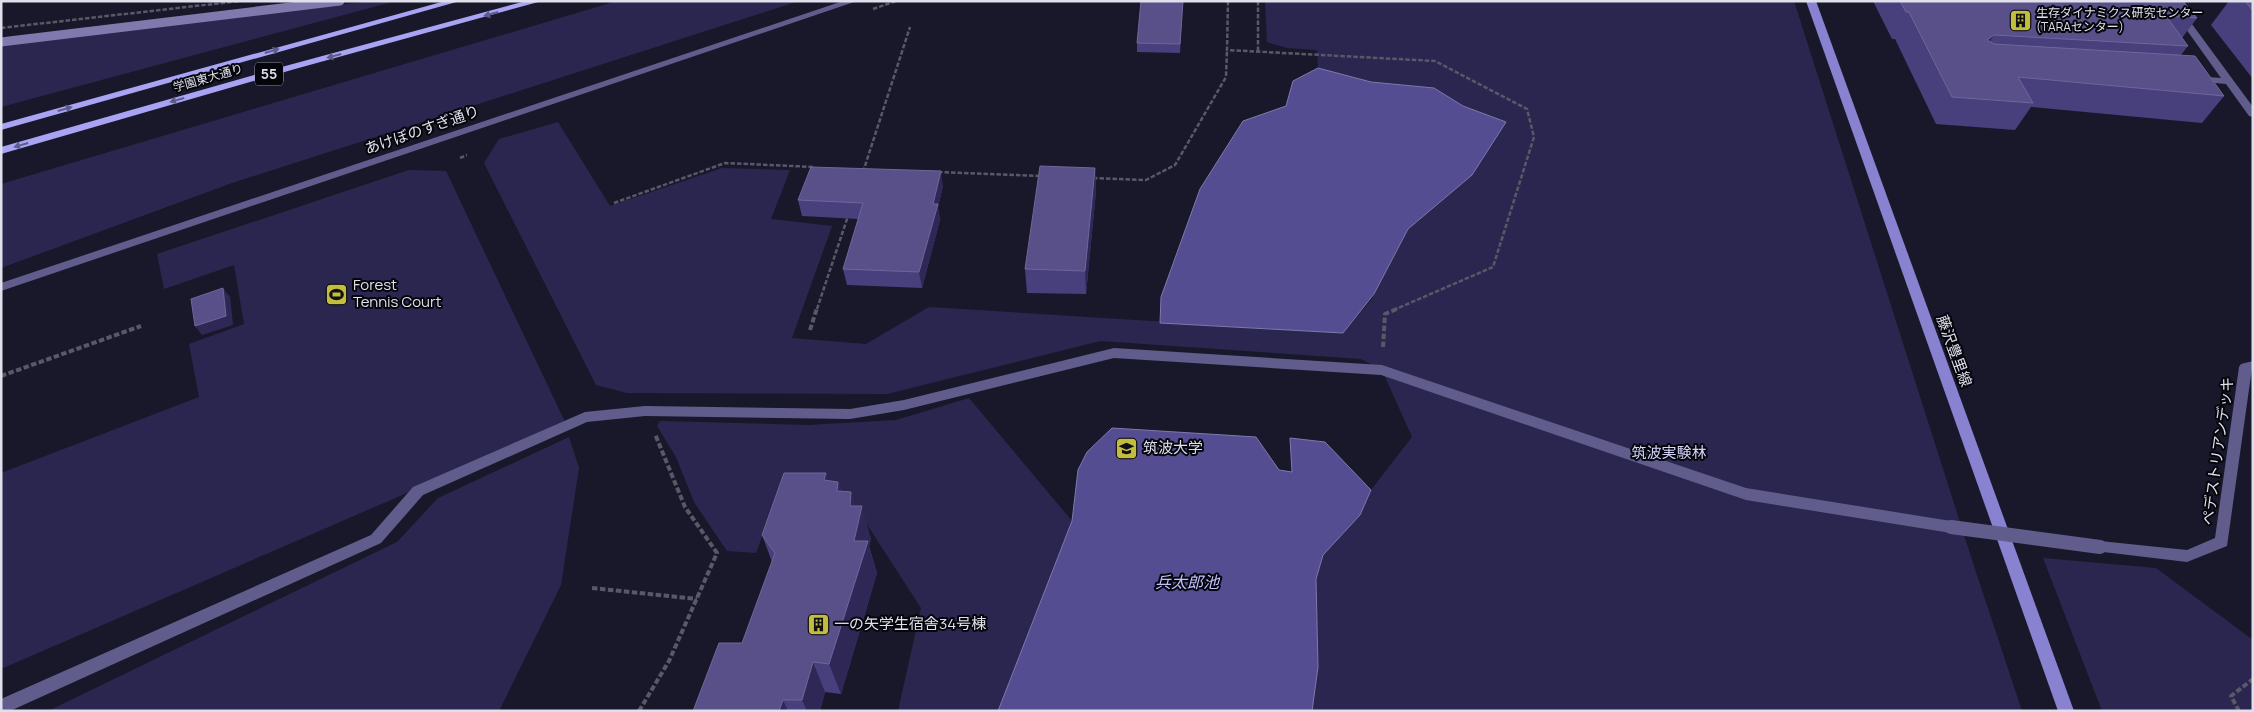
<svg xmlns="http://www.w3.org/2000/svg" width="2254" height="712" font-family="Manrope,'Noto Sans JP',sans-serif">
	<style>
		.green { fill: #2b264f }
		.water { fill: #554d92; stroke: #7f79ad }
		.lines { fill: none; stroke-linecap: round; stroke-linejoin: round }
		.stream { stroke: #7f79ad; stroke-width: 9 }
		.path-far1 { stroke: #595868; stroke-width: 2.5; stroke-dasharray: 4.5 2; stroke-linecap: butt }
		.path { stroke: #595868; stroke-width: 4; stroke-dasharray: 5.5 2.5; stroke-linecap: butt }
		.service { fill: #605d8d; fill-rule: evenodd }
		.pedestrian { fill: #605d8d; fill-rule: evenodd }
		.tertiary { fill: #605d8d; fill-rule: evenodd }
		.secondary { fill: #8982d0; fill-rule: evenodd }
		.primary { fill: #a9a3f4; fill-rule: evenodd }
		.pedestrian-bridge { stroke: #605d8d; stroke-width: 14 }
		.wall { fill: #483f7d }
		.shaded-wall { fill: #2f2857 }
		.building { fill: #595089; stroke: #6e6799 }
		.oneway { fill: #5f5c8c }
		.labels { text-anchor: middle; stroke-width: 4; stroke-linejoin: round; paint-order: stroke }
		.far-poi-label { font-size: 12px; fill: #e0e0ec; stroke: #05050c; text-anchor: start }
		.far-street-label { font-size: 12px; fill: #e0e0ec; stroke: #05050c }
		.shield { fill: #05050c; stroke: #9e9ea9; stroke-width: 1 }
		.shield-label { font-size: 14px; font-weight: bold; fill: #e0e0ec }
		.street-label { font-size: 15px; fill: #e0e0ec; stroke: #05050c }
		.poi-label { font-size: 15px; fill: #e0e0ec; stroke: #05050c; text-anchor: start }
		.park-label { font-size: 15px; fill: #d6d5fe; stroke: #05050c }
		.water-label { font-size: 16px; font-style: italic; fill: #c1bffb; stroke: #05050c }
	</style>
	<rect width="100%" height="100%" fill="#19182a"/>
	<path class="green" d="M371,1H396L1,107V46Z
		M617,1H799L232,183L1,268V184Z
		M1265,1H1794L1973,563L2022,711H1312L1318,667L1316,579L1322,555L1360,515L1371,490L1412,437L1382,370L1361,359L1100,341L887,394L627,393L596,385L484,163L499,139L558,122L610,206L722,168L790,170L771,219L832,226L792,338L866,344L929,307L1343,333L1372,299L1408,229L1472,175L1505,122L1463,106L1434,88L1371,82L1318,68L1317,50L1287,48L1267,42Z
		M409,170L446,171L566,424L1,669V473L199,397L189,344L244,324L234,265L164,289L157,254Z
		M969,398L1072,521L998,711H898L921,608L846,492L780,488L756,553L727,551L694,502L676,457L657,426L660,421L809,425L896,420Z
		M569,437L579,468L561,585L499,711H48L397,542L438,498Z
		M2043,558L2156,568L2253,640V711H2102Z"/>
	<path class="water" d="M1318,68L1371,82L1434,88L1463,106L1506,122L1472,175L1408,229L1374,294L1343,333L1160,323L1161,297L1200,189L1243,121L1286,106L1293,81Z
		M1112,428L1256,437L1279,470L1292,472L1290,438L1325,442L1371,490L1360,515L1323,555L1316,579L1318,667L1312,711H998L1072,521L1078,470L1087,452Z"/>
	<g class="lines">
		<path class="stream" d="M1,42L340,1"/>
		<path class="path-far1" d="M1228,1L1227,50L1435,61L1527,109L1534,137L1493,267L1396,309
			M1258,1V51
			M873,9L896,1
			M1,28L240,1
			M460,158L467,155
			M863,172L910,27
			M938,172L1042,176
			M1093,178L1146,180L1175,165L1226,77L1227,50
			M614,203L725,163L814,167
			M817,309L848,216"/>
		<path class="path" d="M810,330L817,308
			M1383,347L1385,314L1399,308
			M1,376L141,326
			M592,588L697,599
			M639,711L669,661L717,553L685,507L655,434
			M2239,711L2231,696L2253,679"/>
		<path class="service" d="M2166,1H2175L2253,107V117L2249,116L2226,84L2193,81V77L2197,76L2221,78Z"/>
		<path class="pedestrian" d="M1114,348L1382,365L1746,488L1951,521L1956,523L1958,527L1956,531L1951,533L1746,500L1381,375L1114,358L904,410L850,419L645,416L587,422L423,495L381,543L10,711H1V699L371,535L413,487L585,412L645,406L850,409L904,400Z
			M2253,361L2227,546L2187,562L2095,551L2093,547L2095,543L2100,541L2187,550L2215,538L2239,367L2241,364Z"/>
		<path class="tertiary" d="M843,1H857L1,291V283Z"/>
		<path class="secondary" d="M1806,1H1816L2074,711H2058Z"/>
		<path class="primary" d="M445,1H460L1,130V124Z
			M526,1H542L295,69L1,154V147L289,65Z"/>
		<path class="pedestrian-bridge" d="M1951,527L2100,547"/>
	</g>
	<path class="wall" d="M1183,1L1180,53L1137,52V43Z
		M1873,1H2183L2197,18L2182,38L2188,46L2181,55L2224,96L2202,123L2031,107L2015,130L1936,124L1895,39H1892Z
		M2229,1H2253V79L2211,25Z
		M1095,168L1096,191L1086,294L1027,293L1025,269Z
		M943,186L938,207L940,220L922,288L847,285L843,269L858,219L802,216L798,200Z
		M828,481L838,482L841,491L851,492L855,506L871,539L869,546L877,573L841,694L825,692L820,711H693L742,643L772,562L762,535Z"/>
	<path class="shaded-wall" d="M1994,35L1978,61L1987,40Z
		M1095,168L1096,191L1086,294L1085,271Z
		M941,171L943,186L938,207L940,220L922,288L919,272L933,204Z
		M223,288L230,297L233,325L202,335L195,326Z
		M826,473L836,507L824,480Z
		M838,482L848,515L837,491Z
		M851,492L859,518L862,506L871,539L869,546L877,573L841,694L829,664L854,541L850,506Z
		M813,662L825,692L820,711H807L802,700Z
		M783,700L788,711H779Z"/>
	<path class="building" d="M1141,1H1183L1180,44L1137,43Z
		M1900,1H2183L2197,18L2166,16L2188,46L1994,35L1987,40L1994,44L2195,56L2224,96L2018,77L2033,103L1952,97L1909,12H1906Z
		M2245,1H2253V11Z
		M1040,166L1095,168L1085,271L1025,269Z
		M811,167L941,171L933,204H938L919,272L843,269L863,203L798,200Z
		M223,288L226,316L195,326L191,299Z
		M784,473H826L824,480L838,482L837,491L851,492L850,506H862L854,541H868L829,664L813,662L802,700H783L779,711H693L719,643H742L775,553L762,535Z"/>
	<defs><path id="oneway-solid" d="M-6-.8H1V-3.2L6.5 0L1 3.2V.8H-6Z" transform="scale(1.25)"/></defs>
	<g class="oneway">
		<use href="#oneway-solid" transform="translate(491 14) rotate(165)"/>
		<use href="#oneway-solid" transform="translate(272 51) rotate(-16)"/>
		<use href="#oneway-solid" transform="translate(334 56) rotate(165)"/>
		<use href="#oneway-solid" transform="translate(177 100) rotate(164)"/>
		<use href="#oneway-solid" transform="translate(65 109) rotate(-16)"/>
		<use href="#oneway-solid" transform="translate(21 145) rotate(164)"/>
	</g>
	<defs>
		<symbol id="building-square" viewBox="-11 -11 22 22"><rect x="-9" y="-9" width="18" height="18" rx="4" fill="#c3bd3e" stroke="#05050c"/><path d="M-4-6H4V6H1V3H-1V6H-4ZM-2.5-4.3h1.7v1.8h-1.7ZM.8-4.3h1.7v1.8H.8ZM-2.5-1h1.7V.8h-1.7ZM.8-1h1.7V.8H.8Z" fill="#111"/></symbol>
		<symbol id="stadium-square" viewBox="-11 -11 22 22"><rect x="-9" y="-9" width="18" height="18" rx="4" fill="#c3bd3e" stroke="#05050c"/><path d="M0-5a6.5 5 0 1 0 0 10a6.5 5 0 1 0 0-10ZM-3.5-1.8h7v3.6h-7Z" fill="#111"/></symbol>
		<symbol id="university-square" viewBox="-11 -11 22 22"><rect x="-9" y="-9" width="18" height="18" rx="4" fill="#c3bd3e" stroke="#05050c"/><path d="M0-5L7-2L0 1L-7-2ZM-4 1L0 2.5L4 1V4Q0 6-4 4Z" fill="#111"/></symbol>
	</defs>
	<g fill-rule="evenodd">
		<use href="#building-square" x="2008" y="8" width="25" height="25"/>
		<use href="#stadium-square" x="324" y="282" width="25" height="25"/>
		<use href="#university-square" x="1114" y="436" width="25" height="25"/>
		<use href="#building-square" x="806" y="612" width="25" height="25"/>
	</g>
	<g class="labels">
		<g class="far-poi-label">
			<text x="2036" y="17">生存ダイナミクス研究センター<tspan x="2036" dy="14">(TARAセンター)</tspan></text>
		</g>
		<g class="far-street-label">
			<text transform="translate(208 78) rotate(-16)" y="4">学園東大通り</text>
		</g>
		<rect class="shield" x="255" y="62.5" width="28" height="23" rx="4"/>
		<g class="shield-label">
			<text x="269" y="79">55</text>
		</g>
		<g class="street-label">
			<text transform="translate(422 130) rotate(-19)" y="5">あけぼのすぎ通り</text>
			<text transform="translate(1954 351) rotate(70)" y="5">藤沢豊里線</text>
			<text transform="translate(2218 451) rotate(-82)" y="5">ペデストリアンデッキ</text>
		</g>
		<g class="poi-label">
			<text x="353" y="290">Forest<tspan x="353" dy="17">Tennis Court</tspan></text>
			<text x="1143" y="453">筑波大学</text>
			<text x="834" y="629">一の矢学生宿舎34号棟</text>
		</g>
		<g class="park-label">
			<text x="1669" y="458">筑波実験林</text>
		</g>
		<g class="water-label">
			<text x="1187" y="588">兵太郎池</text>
		</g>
	</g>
	<rect width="2254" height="712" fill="none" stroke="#e0e0ec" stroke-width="5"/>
</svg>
